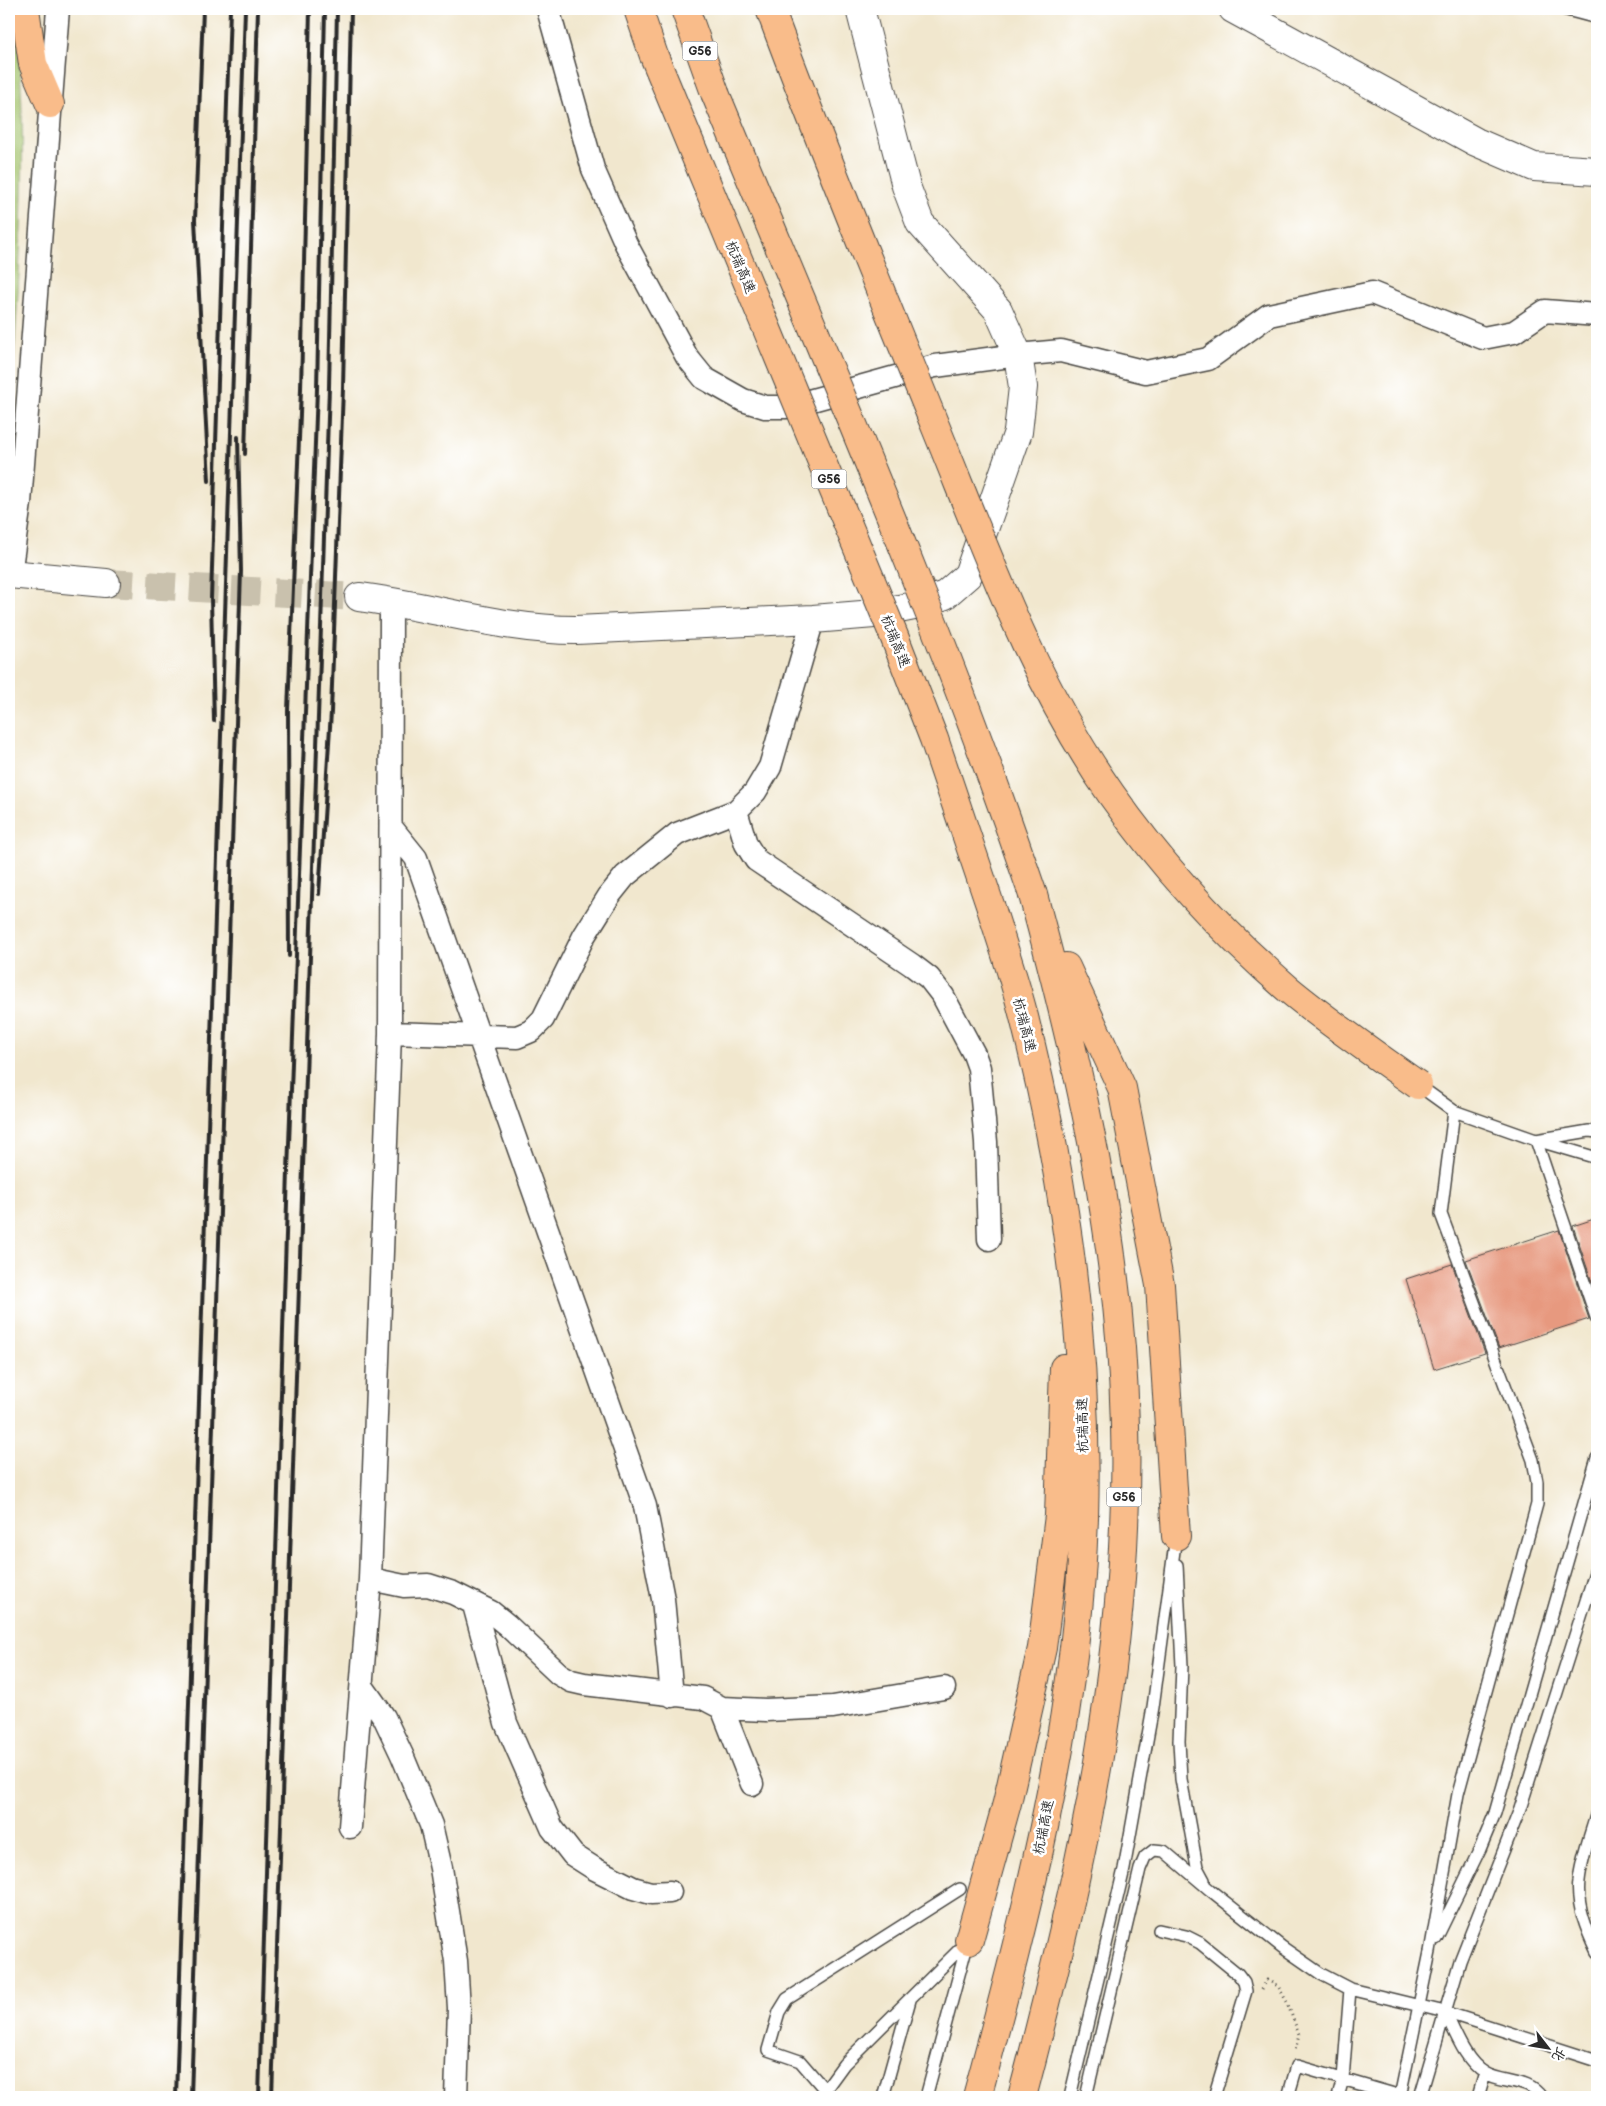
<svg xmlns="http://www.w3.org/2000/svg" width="1606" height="2106" font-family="'Balsamiq Sans','LXGW WenKai TC',sans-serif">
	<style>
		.green { fill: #a2c26a; stroke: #66764a }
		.building { fill: #e7997f }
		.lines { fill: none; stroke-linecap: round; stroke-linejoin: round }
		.tertiary-tunnel { stroke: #c9c1ad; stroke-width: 28; stroke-dasharray: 28 14; stroke-linecap: butt }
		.service-casing { stroke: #494743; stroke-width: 14 }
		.minor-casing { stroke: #494743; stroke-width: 25 }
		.tertiary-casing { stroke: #494743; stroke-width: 30 }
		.trunk-casing { stroke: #494743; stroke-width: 30 }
		.motorway-casing { stroke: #494743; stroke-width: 30 }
		.path { stroke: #494743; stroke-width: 3; stroke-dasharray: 1 4; stroke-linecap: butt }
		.service { stroke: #fff; stroke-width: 11 }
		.minor { stroke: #fff; stroke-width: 22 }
		.tertiary { stroke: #fff; stroke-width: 28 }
		.trunk { stroke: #f9bc8a; stroke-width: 28 }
		.motorway { stroke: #f9bc8a; stroke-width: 28 }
		.rail { stroke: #2b2b2b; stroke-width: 4 }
		.motorway-bridge-casing { stroke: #494743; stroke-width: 30; stroke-linecap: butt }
		.motorway-bridge { stroke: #f9bc8a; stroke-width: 28 }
		.labels { text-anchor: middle; stroke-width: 5; stroke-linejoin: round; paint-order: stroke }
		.shield { fill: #fff; stroke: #6b6b6b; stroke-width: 1 }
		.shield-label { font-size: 12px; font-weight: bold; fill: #2b2b2b }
		.street-label { font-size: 14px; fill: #2b2b2b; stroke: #fff }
	</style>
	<rect width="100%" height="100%" fill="#fff"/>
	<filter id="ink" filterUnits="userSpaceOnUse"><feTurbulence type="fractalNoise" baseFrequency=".02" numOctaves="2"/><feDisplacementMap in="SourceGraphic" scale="10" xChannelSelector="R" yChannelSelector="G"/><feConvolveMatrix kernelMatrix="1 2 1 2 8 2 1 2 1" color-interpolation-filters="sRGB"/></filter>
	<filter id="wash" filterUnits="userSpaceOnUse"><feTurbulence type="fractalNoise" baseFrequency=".0096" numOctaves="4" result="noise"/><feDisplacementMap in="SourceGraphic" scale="20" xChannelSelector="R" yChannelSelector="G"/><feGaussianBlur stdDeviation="1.12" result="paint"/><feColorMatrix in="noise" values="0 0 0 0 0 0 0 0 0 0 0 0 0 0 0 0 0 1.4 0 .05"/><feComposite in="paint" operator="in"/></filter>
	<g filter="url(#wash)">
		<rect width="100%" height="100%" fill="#f1e7ce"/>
		<path class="green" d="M9,9H15C31,150 18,291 9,432Z"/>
		<g id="blocks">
			<path class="building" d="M1597,1218V1297L1573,1226Z
				M1559,1230L1589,1319L1499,1348L1466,1260Z
				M1452,1264L1485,1353L1434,1369L1406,1279Z"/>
		</g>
	</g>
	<g filter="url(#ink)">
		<use href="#blocks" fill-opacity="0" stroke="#494743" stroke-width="1"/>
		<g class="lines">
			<path class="tertiary-tunnel" d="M106,583L359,597"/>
			<defs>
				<path id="service" d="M1563,9L1597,18
					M1418,1085L1454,1111L1536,1140L1597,1158
					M1597,1132L1589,1131L1536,1140L1597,1320
					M1177,1565L1182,1666L1179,1741L1181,1779L1197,1867L1204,1880
					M1597,1812C1591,1834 1581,1858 1579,1881C1576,1905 1587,1931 1597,1952
					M1159,1930L1186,1936L1200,1943L1238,1974L1244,1982L1246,1991L1214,2097
					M1436,1939L1480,1849L1495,1813L1597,1458
					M1445,2012C1455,2032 1465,2061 1485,2073C1502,2083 1530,2079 1541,2097
					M825,2090L800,2061L768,2050L779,2012L787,1999L960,1889
					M823,2097L825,2090L844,2064L969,1940
					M883,2097L910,2000
					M926,2097L968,1941
					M1070,2097L1124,1869L1153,1707L1176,1536
					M1086,2097L1140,1869L1145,1857L1154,1850L1164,1851L1210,1890L1282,1947L1321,1974L1350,1989L1445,2012L1597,2061
					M1288,2097L1297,2066L1401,2096
					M1338,2097L1343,2079L1350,1989
					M1400,2097L1430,1952L1458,1794L1537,1504V1482L1533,1460L1441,1214L1454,1111
					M1420,2097L1460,1961L1520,1809L1597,1566
					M1478,2097L1485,2073"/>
				<path id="minor" d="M548,9L593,169L626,244L687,357L704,378L743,400L765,407H787L935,366L1018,355L1061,351L1146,372L1208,359L1269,315L1372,293L1483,338L1514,332L1545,311L1597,315
					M10,574L20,503L58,9
					M736,811L746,844L756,860L912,965L929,978L943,996L974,1054L979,1068L986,1142L989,1239
					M391,827L416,858L645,1506L663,1599L672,1696
					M390,1033L517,1037L531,1031L543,1019L584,936L609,896L625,876L677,834L736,811L755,792L770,767L813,619
					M370,1579L404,1586L428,1585L453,1593L491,1612L507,1625L559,1674L571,1681L584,1684L703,1698L722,1708L766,1710L833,1707L944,1688
					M474,1605L506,1723L552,1828L573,1855L595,1869L633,1888L651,1893L670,1892
					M362,1686L384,1717L402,1755L431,1825L441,1868L456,1961L459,2008L456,2097
					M722,1708L752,1784
					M350,1827L370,1579L390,1033L391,601"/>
				<path id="tertiary" d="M1233,9L1476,142L1534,167L1597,171
					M9,574L106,583
					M359,597C432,606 502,630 576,630L813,619L874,614L914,606L945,595L968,575L1018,432L1023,387L1018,355L998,310L920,223L906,186L860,9"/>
				<path id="trunk" d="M25,9L33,64L50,104"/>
				<path id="motorway" d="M638,9L654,56
					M685,9L715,93
					M1066,967L1122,1088L1160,1285L1176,1536
					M969,1940L1007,1803L1042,1648L1059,1516L1064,1368
					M977,2097C1028,1908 1078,1715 1084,1518C1089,1349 1065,1177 1023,1013C1014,978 1002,943 991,908
					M1022,2097C1080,1877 1131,1656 1125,1426C1121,1245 1080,1069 1033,895"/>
			</defs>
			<use href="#service" class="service-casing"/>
			<use href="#minor" class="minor-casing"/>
			<use href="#tertiary" class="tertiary-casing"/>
			<use href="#trunk" class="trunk-casing"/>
			<use href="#motorway" class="motorway-casing"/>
			<path class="path" d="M1262,1989L1267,1980L1278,1986L1287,2002L1299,2035L1295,2051"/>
			<use href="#service" class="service"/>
			<use href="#minor" class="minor"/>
			<use href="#tertiary" class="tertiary"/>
			<use href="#trunk" class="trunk"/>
			<use href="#motorway" class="motorway"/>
			<path class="rail" d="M203,9L195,220L209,481
				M245,454L258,9
				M214,721L211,599L230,9
				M319,894L331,712L343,388L351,9
				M289,956L288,711L301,389L310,9
				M176,2097L245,9
				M191,2097L241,571L238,437
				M259,2097L288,1171L317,389L325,9
				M272,2097L329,387L337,9"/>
			<defs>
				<path id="motorway-bridge" d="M770,9C822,150 880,289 936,428C987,553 1033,683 1111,794C1161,865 1222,932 1288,989C1329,1023 1374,1054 1418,1085
					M654,56L894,636L934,739L991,908
					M715,93C825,359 941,623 1033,895"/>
			</defs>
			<use href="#motorway-bridge" class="motorway-bridge-casing"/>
			<use href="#motorway-bridge" class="motorway-bridge"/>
		</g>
	</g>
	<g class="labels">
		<g class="shield">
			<rect x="682.5" y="41.5" width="35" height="19" rx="4"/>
			<rect x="811.5" y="469.5" width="35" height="19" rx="4"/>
			<rect x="1106.5" y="1487.5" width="35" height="19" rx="4"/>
		</g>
		<g class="shield-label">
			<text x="700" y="55">G56</text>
			<text x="829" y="483">G56</text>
			<text x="1124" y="1501">G56</text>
		</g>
		<g class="street-label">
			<text transform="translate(741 267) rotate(67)" y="5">杭瑞高速</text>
			<text transform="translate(896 641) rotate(68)" y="5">杭瑞高速</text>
			<text transform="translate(1025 1025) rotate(76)" y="5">杭瑞高速</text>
			<text transform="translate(1082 1425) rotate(-91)" y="5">杭瑞高速</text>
			<text transform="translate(1043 1827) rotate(-79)" y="5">杭瑞高速</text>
		</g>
	</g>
	<rect width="1606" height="2106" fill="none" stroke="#fff" stroke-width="30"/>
	<g transform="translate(1548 2048) rotate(121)" stroke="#ffffff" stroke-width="4" paint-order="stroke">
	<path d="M0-4L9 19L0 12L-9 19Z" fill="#2b2b2b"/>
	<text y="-8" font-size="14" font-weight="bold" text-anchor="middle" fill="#2b2b2b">北</text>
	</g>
</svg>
